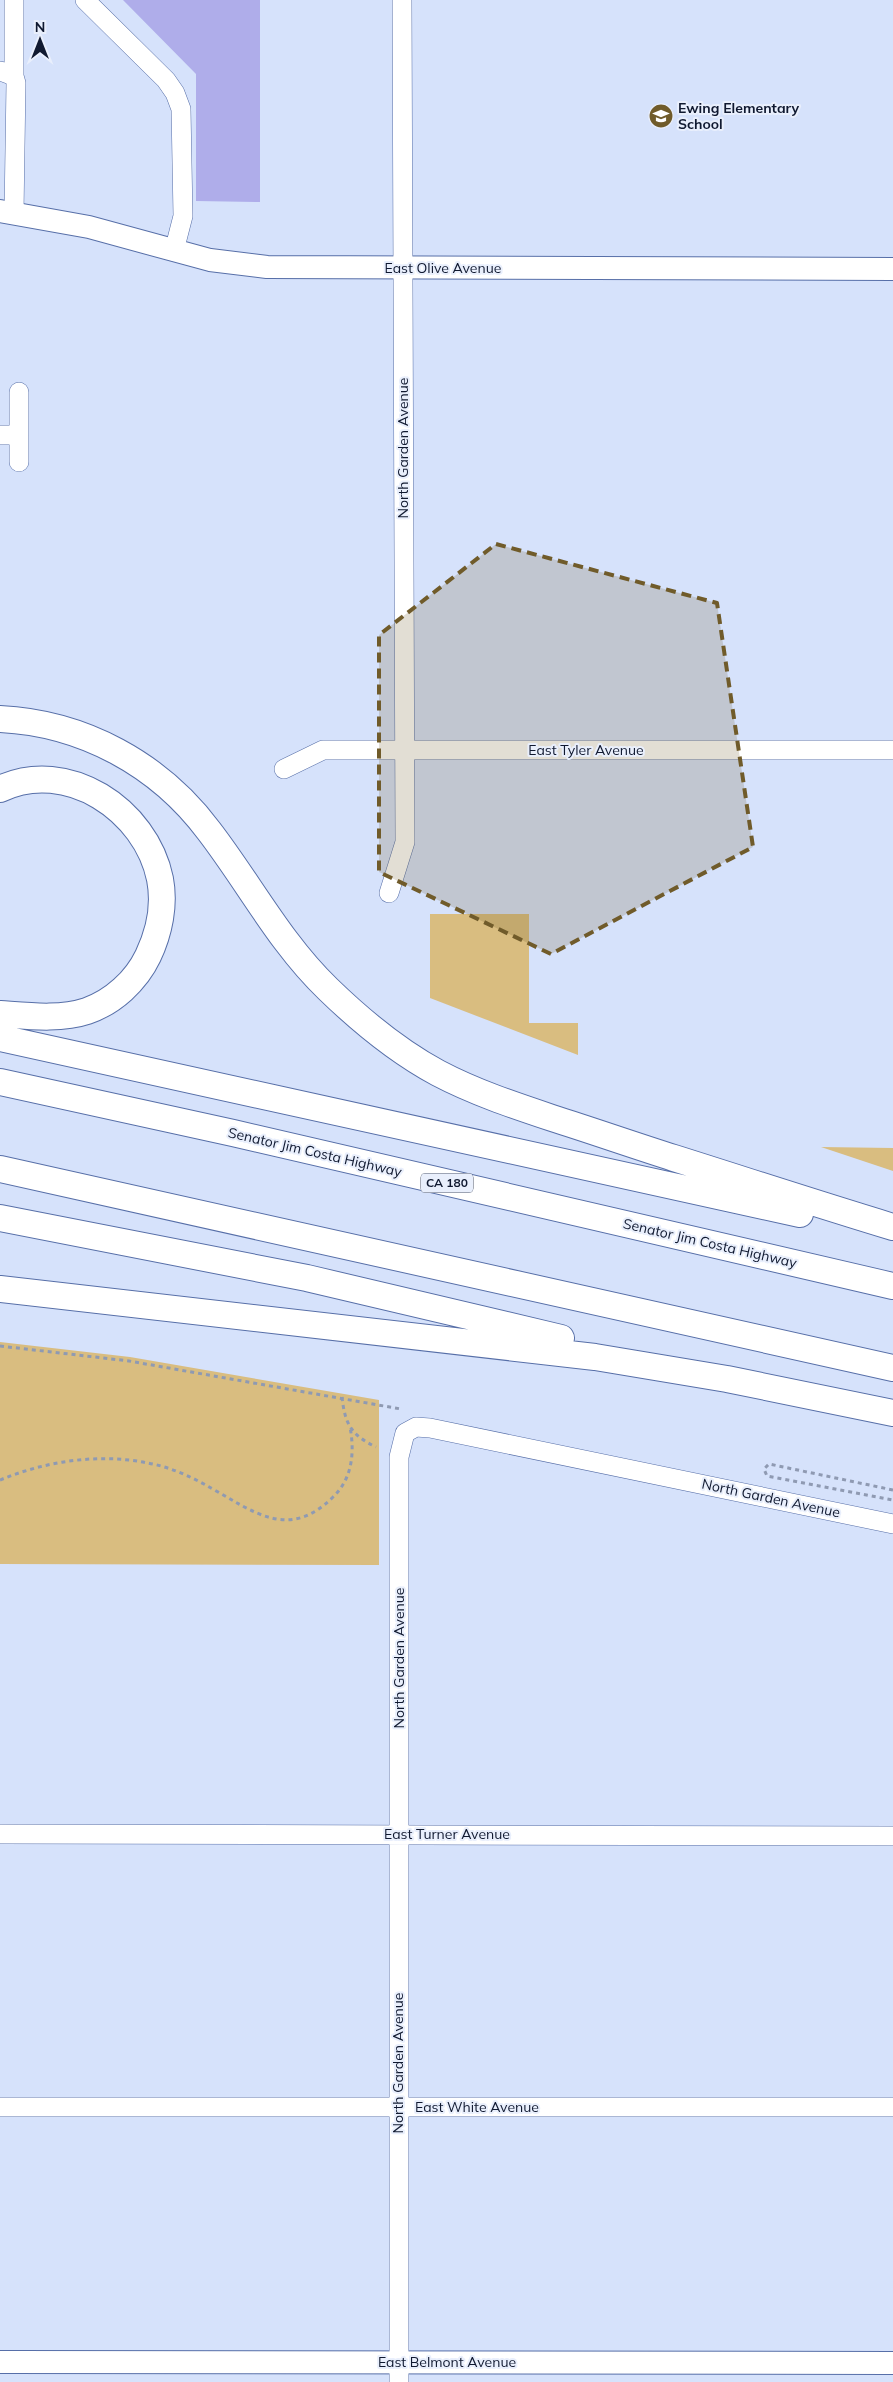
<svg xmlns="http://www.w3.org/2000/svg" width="893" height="2382" font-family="Mulish,sans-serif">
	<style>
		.green { fill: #d9bd80 }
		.building { fill: #afadea }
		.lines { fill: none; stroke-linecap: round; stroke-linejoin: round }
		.minor-casing { stroke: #576fa8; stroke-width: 20 }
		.major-casing { stroke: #576fa8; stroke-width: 24 }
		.highway-casing { stroke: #576fa8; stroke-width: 28 }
		.path { stroke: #8f9ab2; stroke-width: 3; stroke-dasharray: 4 4; stroke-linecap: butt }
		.minor { stroke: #fff; stroke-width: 19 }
		.major { stroke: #fff; stroke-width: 22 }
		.highway { stroke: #fff; stroke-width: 26 }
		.marked { fill: #705b2a; fill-opacity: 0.2; stroke: #705b2a; stroke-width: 4; stroke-dasharray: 10 6; stroke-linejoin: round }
		.labels { text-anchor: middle; stroke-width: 4; stroke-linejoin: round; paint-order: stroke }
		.shield { fill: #e9effc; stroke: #51596d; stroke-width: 1 }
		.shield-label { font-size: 12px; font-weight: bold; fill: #101930 }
		.poi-label { font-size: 14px; font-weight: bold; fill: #101930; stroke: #e9effc; text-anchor: start }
		.street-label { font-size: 14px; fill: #101930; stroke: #e9effc }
	</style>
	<rect width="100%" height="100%" fill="#d6e2fb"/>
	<path class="green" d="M430,914H529V1023H578V1055L430,998Z
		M821,1147L893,1148V1171Z
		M0,1342L130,1357L379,1400V1565L0,1564Z"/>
	<path class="building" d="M123,0H260V202L196,201V74Z"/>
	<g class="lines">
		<defs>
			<path id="minor" d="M14,0V76
				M85,0L166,80L175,93L181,109L183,216L174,251
				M0,71L14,76L16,83L14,213
				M19,392V462
				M0,435H19
				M284,769L323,750H893
				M389,893L405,842L402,0
				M0,1834L893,1836
				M0,2107H893
				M399,2382V1457L405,1433L416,1427L430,1428L893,1524"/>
			<path id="major" d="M0,211L89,227L210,260L267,267L893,269
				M0,2362L893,2363"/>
			<path id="highway" d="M0,719C83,723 159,764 209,831C249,883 280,943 328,989C361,1021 397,1051 438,1073C474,1092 513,1105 552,1118C593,1131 633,1145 674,1158C747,1181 820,1205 893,1227
				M0,789C67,757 146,810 160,879C165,905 159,933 148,956C136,981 113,1002 87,1011C60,1020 28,1016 0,1014
				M0,1038L800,1214
				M0,1082L233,1133L893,1286
				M0,1169L893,1368
				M0,1218L307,1278L561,1338
				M0,1289L595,1357L727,1379L893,1413"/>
		</defs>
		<use href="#minor" class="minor-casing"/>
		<use href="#major" class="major-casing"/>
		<use href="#highway" class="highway-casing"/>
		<path class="path" d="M0,1346L129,1361L401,1409
			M342,1397C345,1424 351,1435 376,1447
			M0,1480C46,1461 99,1453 148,1463C170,1467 192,1477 211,1488C254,1512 289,1541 333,1497C352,1479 355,1453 350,1427
			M893,1490L769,1464L764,1469L767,1476L893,1500"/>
		<use href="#minor" class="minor"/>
		<use href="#major" class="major"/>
		<use href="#highway" class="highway"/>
	</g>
	<path class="marked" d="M496,544L717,603L753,847L551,954L379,872V635Z"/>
	<defs>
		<symbol id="school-disc" viewBox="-11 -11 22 22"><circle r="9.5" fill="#705b2a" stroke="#e9effc"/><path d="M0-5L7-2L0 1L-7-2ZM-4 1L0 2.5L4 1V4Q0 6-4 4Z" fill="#fff"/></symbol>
	</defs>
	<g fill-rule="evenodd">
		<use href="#school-disc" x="647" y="102" width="28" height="28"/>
	</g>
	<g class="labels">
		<rect class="shield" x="421" y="1173.5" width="52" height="19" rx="4"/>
		<g class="shield-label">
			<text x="447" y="1187">CA 180</text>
		</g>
		<g class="poi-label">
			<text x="678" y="113">Ewing Elementary<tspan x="678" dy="16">School</tspan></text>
		</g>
		<g class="street-label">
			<text x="443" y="273">East Olive Avenue</text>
			<text transform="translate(403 448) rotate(-90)" y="5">North Garden Avenue</text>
			<text x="586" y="755">East Tyler Avenue</text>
			<text transform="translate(315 1152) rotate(13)" y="5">Senator Jim Costa Highway</text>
			<text transform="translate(710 1243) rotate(13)" y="5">Senator Jim Costa Highway</text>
			<text transform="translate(771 1498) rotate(12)" y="5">North Garden Avenue</text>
			<text transform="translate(399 1658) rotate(-90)" y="5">North Garden Avenue</text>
			<text x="447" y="1839">East Turner Avenue</text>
			<text transform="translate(398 2063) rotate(-90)" y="5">North Garden Avenue</text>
			<text x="477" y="2112">East White Avenue</text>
			<text x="447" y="2367">East Belmont Avenue</text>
		</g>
	</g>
	<g transform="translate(40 40)" stroke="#e9effc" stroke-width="4" paint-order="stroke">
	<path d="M0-4L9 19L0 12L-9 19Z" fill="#101930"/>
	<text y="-8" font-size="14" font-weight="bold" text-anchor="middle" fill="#101930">N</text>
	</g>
</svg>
